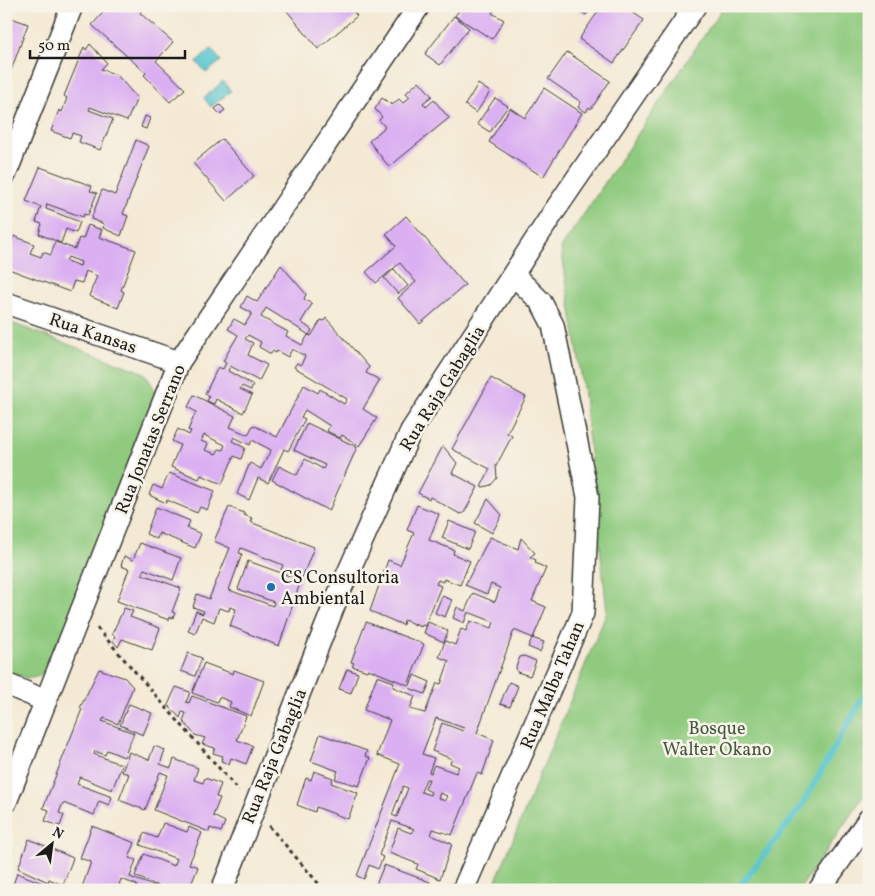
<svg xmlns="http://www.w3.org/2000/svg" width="875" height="896" font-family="Vollkorn,serif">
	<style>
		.green { fill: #8fca7f; stroke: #56734e }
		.water { fill: #59c6cf; stroke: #3a7176 }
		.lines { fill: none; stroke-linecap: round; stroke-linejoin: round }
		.stream { stroke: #59c6cf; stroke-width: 6 }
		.building { fill: #dbb0f2; fill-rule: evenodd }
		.minor-casing { stroke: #3c3b38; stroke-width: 24 }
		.path { stroke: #3c3b38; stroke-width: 3; stroke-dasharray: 4 4; stroke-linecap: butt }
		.minor { stroke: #fff; stroke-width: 21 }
		.poi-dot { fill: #1f6fb2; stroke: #f7f3e8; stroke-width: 2 }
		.labels { text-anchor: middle; stroke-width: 5; stroke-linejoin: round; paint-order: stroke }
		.street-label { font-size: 18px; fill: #1c1c1c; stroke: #f7f3e8 }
		.poi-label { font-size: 18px; fill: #1c1c1c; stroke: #f7f3e8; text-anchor: start }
		.park-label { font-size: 18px; fill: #44593f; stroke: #f7f3e8 }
	</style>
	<rect width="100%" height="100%" fill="#f7f3e8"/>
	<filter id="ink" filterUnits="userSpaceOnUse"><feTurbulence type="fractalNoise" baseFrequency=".02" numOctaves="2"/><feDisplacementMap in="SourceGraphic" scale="10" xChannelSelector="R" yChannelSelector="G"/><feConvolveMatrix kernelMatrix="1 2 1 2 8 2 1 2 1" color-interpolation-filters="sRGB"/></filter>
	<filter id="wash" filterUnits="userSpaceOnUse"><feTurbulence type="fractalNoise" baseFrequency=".0096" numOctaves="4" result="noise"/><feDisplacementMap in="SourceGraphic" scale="20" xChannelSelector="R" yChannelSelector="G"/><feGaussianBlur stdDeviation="1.12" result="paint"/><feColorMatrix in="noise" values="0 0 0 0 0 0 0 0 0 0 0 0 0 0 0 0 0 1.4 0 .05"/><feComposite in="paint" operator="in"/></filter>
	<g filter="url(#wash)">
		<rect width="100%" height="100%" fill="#f4e9d4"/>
		<path class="green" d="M724,6H869V788L799,890H492L607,612L583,386L561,248Z
			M6,321L145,373L155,390L156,406L55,662C36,682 31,681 6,671Z"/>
		<path class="water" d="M211,49L221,61L206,73L197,62Z
			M223,81L231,91L211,107L204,98Z"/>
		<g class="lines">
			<path class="stream" d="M737,890L801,807L869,687"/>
		</g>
		<g id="blocks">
			<path class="building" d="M109,6H145L140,13L173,42L156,61L185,89L170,102L144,75L146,73L92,25Z
				M283,6H349L357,16L318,49Z
				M462,6H496L492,13L504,20L492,39L455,16Z
				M573,6H593L586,15Z
				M602,6H623L644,20L614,63L579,39Z
				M6,16L28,24L6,84Z
				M454,16L469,28L440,65L425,54Z
				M90,44L107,63L101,69L117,75L137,98L127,121L90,107L89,110L113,119L100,150L79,142L81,136L72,133L70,138L51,131L59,110L62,112L67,98L64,96L84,47L86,50Z
				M567,52L610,81L591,109L589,107L586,112L578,107L581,102L548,79Z
				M419,81L432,96L423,103L426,107L434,100L449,118L389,167L369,141L385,127L379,120L382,117L375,109L382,98L392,105L399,99L403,103L410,97L406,93Z
				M478,84L490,92L476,113L465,105Z
				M544,88L582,113L543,177L489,142L510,108L525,118Z
				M495,98L508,106L490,132L477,124Z
				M220,105L225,110L220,114L215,109Z
				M145,116L150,118L146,129L141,127Z
				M222,139L254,176L226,201L193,163Z
				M136,140L149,146L123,214L128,216L121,236L103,228L104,224L91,219L102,190L115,195Z
				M40,167L92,186L90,191L97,193L88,215L84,214L83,217L47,204L46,209L80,222L76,233L66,229L61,243L39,234L42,224L36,222L41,207L26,201Z
				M406,216L465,285L420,324L398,298L416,282L400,263L376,283L366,272L396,246L386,234Z
				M88,225L102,230L99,237L136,250L121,290L124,292L118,308L89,296L97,276L86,271L82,283L74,281L70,292L6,268V256L14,236L34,244L30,253L41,257L43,252L51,255L55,242L75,249L79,238L83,239ZM68,257L81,262L80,266L66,261Z
				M281,265L306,294L304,299L312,304L301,322L312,330L309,335L266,308L261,317L288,332L286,336L302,345L308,335L311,336L321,320L324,321L326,318L369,367L366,373L380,380L363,409L377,418L359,446L342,435L340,438L327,431L330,426L305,410L301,417L305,419L288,451L284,449L268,483L258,478L249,500L237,494L250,463L261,469L271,450L252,440L250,445L234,437L232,441L245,448L241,459L234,456L222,484L201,475L199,479L171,467L180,445L172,441L178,429L189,435L191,431L188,430L196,412L188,407L194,395L235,416L230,427L248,435L253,425L277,437L304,385L318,393L320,389L344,404L347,399L294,367L297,363L301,365L305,356L292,349L288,357L277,351L276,353L272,351L271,354L259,347L261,342L248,335L245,339L253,343L248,355L267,365L259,381L230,366L228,371L253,385L251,390L242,386L240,389L252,395L243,413L216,399L214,404L207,401L209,397L205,394L218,367L223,369L226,363L223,361L238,335L228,329L234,319L245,325L252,313L241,307L247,296L257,302ZM204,435L225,445L223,450L219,449L216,454L205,450L208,444L201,441Z
				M394,269L408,286L398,294L384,278Z
				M491,378L526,397L507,433L512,436L496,466L497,478L491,485L483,487H481L490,469L452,449Z
				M307,423L357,447L329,511L272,480L279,466L297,475L305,459L323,469L325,465L294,450Z
				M443,446L457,463L452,473L478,487L464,513L460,514L430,497L429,499L418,493Z
				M169,473L215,491L207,510L200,507L197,513L167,500L166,503L149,495L153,485L162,489Z
				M488,499L502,515L492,533L475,523Z
				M417,505L439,514L429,540L454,550L453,554L470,561L460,585L444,579L443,582L438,580L436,584L441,586L425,626L422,625L421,627L404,620L403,625L370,611L388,560L400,565L414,533L407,530Z
				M156,507L190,521L187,528L201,534L195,548L159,533L157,539L146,534Z
				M229,507L244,513V515L252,518L250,522L314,547L302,578L281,570L283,565L241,548L239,553L242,554L229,590L273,606L274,602L238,589L248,561L301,580L279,646L230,626L236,609L230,607L229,611L219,608L214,622L202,617L195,634L188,631L196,611L203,614L204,611L193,607L197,594L209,599L230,548L214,541Z
				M449,521L475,532L468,549L442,538Z
				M490,537L518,549L521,538L535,553L530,557L536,560L535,563L546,568L532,601L546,607L533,638L514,630L477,733L494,740L482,775L477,773L452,835L433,829L431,835L452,844L440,879L416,869L418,864L389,853L398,828L411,833L414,829L392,821L379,855L383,857L378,869L369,865L364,879L357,876L400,764L377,755L390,720L364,710L377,676L394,682L393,687L415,696L410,709L425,713L437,683L441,684L449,661L439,657L445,641L455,645L461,629L466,631L470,621L492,628L494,622L468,612L464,623L453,618L457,607L465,611L473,593L495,602L500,588L491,584L487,594L465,585ZM436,718L464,728L463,731L442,723L432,751L452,759L450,763L459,767L456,773L434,765L431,773L429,772L434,758L422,754ZM426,779H429L425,789L431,792L430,795L421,792ZM403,786L408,788L397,817L392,815ZM440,793L447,796L445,801L438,798Z
				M140,543L181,558L173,580L144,569L142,574L181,588L172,612L175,613L173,618L170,617L169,620L117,601L129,569L121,566L124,556L133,560Z
				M442,596L452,600L445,617L435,613Z
				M124,608L133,611L130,617L160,628L152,650L122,639L118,647L113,641L115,636L112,634Z
				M366,622L424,644L408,685L368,669L367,671L352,666L354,663L351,662Z
				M428,622L448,631L444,642L424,633Z
				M532,638L544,642L540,652L528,647Z
				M188,653L202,658L195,676L181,671Z
				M524,656L536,661L530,676L517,672L516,667L520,657Z
				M204,663L233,674L234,670L264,681L251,716L229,707L231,702L219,697L217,702L192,693Z
				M99,669L125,678L133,687L118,724L104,718L102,721L134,733L124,757L107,750L105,755L95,751L94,754L122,765L112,790L80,777L77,784L112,797L109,805L99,801L94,815L63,803L59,813L64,815L60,826L45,821L49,810L43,808L82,709L80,708Z
				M347,669L358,673L351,693L339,689Z
				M414,675L430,682L425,694L409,688Z
				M509,682L518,686L510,707L500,704Z
				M176,687L190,692L186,702L189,703L192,696L246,716L237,740L253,746L246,764L231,758L229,764L221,761L223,756L213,753L215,748L202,744L205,738L195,735L183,721L186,713L182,712L180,718L168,705Z
				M129,704L152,713L143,735L120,725Z
				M320,734L367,751L365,756L370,758L359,786L335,779L338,771L311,761Z
				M154,746L165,750L160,764L171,768L174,759L198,768L194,780L203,783L205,778L221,784L216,797L220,798L213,816L225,822L221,832L210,828L209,832L154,810L168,775L160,772L145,810L119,800L129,774L122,772L129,752L149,760Z
				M314,771L333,778L331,783L358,793L348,819L316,807L315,812L297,805L306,778L311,780Z
				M163,823L187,832L189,827L202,833L189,864L198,867L189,890H167L135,876L144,854L174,866L177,859L140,845L144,833L157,838Z
				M92,826L135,843L129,858L136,860L130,877L164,890H136L137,885L121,879L119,885L123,887L121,890H81L91,862L80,858Z
				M29,839L73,858L63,885L49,879L48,882L18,868Z
				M384,865L430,882L427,890H374Z
				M17,873L55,888V890H14L16,886L13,885Z"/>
		</g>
	</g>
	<g filter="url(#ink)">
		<use href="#blocks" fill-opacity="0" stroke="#3c3b38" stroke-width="1"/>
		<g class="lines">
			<defs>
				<path id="minor" d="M6,173L72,6
					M6,303L179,362
					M6,684L46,701
					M6,802L179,362L419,6
					M222,890L339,593L411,431L553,213L695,6
					M463,890L583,613L588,497L553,325L541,302L514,275
					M819,890L869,819"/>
			</defs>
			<use href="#minor" class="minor-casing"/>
			<path class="path" d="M97,628L239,791
				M269,826L324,890"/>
			<use href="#minor" class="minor"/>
		</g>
	</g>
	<circle class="poi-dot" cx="271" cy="587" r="5"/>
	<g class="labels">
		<g class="street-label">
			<text transform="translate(93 333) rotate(19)" y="6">Rua Kansas</text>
			<text transform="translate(442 388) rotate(-58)" y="6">Rua Raja Gabaglia</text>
			<text transform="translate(150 439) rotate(-68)" y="6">Rua Jonatas Serrano</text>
			<text transform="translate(552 685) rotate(-67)" y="6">Rua Malba Tahan</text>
			<text transform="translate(274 756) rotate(-68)" y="6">Rua Raja Gabaglia</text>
		</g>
		<g class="poi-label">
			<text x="281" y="583">CS Consultoria<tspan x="281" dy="21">Ambiental</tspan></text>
		</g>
		<g class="park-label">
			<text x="717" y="734">Bosque<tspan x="717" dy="21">Walter Okano</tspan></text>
		</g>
	</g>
	<rect width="875" height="896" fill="none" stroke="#f7f3e8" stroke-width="25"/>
	<g transform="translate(52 844) rotate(29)" stroke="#f7f3e8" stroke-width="4" paint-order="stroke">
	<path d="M0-4L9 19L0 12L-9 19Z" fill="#1c1c1c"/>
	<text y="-8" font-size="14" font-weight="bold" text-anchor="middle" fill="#1c1c1c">N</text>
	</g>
	<path d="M30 50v8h155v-8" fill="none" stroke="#1c1c1c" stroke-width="2.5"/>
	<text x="38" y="50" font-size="15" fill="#1c1c1c" stroke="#f7f3e8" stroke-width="4" paint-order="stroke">50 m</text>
</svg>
